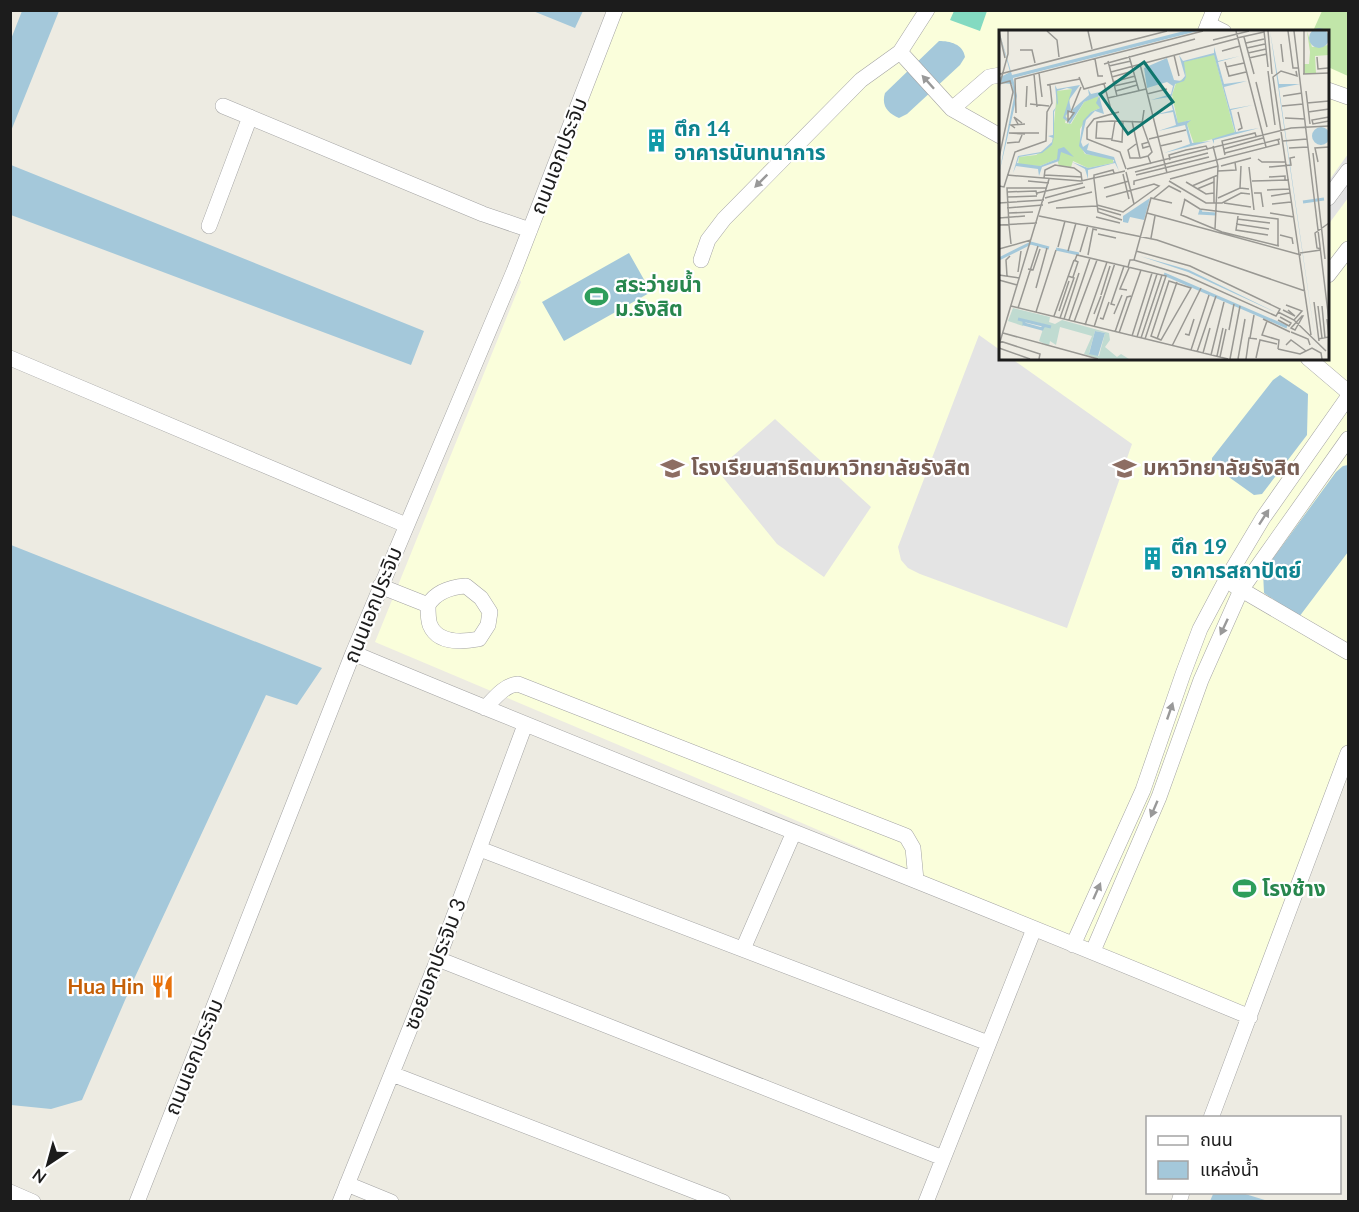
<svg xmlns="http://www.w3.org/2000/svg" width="1359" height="1212" font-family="Lato,'Noto Sans Thai',sans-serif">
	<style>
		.education { fill: #fafedb; fill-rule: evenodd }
		.grass { fill: #c1e6a9 }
		.pitch { fill: #83dac1 }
		.parking { fill: #e4e4e4 }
		.water { fill: #a4c8da }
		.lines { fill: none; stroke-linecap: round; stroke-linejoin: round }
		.street-casing { stroke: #a3a3a3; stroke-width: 16 }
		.street { stroke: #fff; stroke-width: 15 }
		.oneway { fill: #999 }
		.labels { text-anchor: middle; stroke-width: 4.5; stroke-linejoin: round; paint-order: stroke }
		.culture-label { font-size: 21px; font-weight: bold; fill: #0d838f; stroke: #fff; text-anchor: start }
		.street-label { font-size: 21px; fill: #1c1c1c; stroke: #fff }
		.leisure-label { font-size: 21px; font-weight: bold; fill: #27864d; stroke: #fff; text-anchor: start }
		.education-label { font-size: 21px; font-weight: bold; fill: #785e54; stroke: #fff; text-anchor: start }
		.food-label { font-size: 21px; font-weight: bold; fill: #c56008; stroke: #fff; text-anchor: end }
		.inset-river { fill: none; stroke: #a4c8da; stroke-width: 3 }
		.inset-road { fill: none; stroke: #999893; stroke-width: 1.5 }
		.view { fill: #0f766e; fill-opacity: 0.15; stroke: #0f766e; stroke-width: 3 }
		.inset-edge { fill: none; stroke: #1c1c1c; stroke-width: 3 }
	</style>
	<rect width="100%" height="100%" fill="#edebe2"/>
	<path class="education" d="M618,11H1348V776L1255,1019L751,801L375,642L521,282L515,271ZM1000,32H1328V358H1000Z"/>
	<path class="grass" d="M1322,11H1348V76L1328,67V32L1313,31Z"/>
	<path class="pitch" d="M954,11V10L987,11L980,31L950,20Z"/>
	<path class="parking" d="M1348,154V198L1328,225V182Z
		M979,335L1000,350V358L1012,359L1132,444L1067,628L920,574L908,568L901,560L898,547Z
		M775,419L871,507L824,577L777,544L717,470Z"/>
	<path class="water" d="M22,11H59L11,131V39Z
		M533,11L583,10V11L575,28Z
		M939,41C950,41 963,44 965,57L960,65L907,114L899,118C888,113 881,106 885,93Z
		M11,165L424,331L411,365L11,215Z
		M629,253L651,292L564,341L542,302Z
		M1280,375L1308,394L1307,435L1262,494L1254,495L1212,465V458L1273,380Z
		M1348,465V552L1299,617L1264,593L1263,572L1336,472L1343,466Z
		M11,545L322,668L297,705L266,695L135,977L82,1100L51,1109L11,1105Z
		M1214,1192L1242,1193L1268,1201H1210Z"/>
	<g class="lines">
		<defs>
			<path id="street" d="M1208,24L1224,32
				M1205,32L1214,10
				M900,52L952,109L1000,136
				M1328,90L1348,97
				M223,106L483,214L530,230
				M952,109L989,77L1000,75
				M1328,198L1348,171
				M209,226L250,117
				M701,260L708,240L724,219L861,80L900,52L927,10
				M1328,275L1348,249
				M10,358L406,525
				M1308,358L1348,392
				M380,586L428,605
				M466,586L481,598L490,612L488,625L479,639C463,642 438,644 430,625C428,620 428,611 428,605C436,592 451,587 466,586Z
				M1235,586L1348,652
				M353,653C651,778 952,892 1250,1017
				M485,708C494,699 504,685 518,684L906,836L913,848L916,880
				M480,849L988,1043
				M1073,945L1143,790L1183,674L1200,629L1226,580L1263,518L1348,397
				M743,949L794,832
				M1093,951L1159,797L1201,680L1241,590L1348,439
				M438,959L943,1158
				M392,1074L723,1202
				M1211,1118L1348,753
				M347,1184L391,1202
				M10,1192L33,1202
				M137,1202L353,653L514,271L615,10
				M340,1202L438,959L525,725
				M926,1202L1034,929
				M1179,1202L1182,1192"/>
		</defs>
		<use href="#street" class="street-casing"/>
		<use href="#street" class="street"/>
	</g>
	<defs><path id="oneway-solid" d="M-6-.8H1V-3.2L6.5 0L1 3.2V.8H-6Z" transform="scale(1.5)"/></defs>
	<g class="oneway">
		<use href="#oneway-solid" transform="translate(928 82) rotate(-132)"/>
		<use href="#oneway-solid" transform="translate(761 181) rotate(135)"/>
		<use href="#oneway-solid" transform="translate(1264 517) rotate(-57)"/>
		<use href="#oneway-solid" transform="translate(1224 627) rotate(115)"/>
		<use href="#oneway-solid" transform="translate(1170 711) rotate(-71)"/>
		<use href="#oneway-solid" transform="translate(1154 809) rotate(113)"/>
		<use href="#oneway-solid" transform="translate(1097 891) rotate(-66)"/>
	</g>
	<defs>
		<symbol id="building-bare" viewBox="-9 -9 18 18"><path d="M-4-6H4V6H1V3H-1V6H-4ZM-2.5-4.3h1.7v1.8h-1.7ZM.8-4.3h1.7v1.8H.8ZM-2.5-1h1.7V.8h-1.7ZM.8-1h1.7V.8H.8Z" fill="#0f9aa8" stroke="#fff" stroke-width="2.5" paint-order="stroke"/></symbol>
		<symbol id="stadium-bare" viewBox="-9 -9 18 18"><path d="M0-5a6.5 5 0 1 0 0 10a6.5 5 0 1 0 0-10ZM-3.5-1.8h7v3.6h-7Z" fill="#2e9e5b" stroke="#fff" stroke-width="2.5" paint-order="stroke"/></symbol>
		<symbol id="school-bare" viewBox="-9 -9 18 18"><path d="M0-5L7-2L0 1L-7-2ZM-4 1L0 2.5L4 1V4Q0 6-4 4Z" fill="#8d6e63" stroke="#fff" stroke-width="2.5" paint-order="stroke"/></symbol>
		<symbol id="university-bare" viewBox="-9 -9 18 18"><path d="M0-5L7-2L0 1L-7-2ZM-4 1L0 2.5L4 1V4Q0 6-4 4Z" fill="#8d6e63" stroke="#fff" stroke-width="2.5" paint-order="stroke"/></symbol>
		<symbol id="restaurant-bare" viewBox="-9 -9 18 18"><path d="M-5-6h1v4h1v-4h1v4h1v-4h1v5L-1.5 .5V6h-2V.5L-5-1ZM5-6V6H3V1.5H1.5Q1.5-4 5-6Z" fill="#e8710a" stroke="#fff" stroke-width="2.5" paint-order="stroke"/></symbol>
	</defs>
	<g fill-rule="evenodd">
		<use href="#building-bare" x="640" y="124" width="33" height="33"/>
		<use href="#stadium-bare" x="580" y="280" width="33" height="33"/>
		<use href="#school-bare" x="656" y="452" width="33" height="33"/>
		<use href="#university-bare" x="1108" y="452" width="33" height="33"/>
		<use href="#building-bare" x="1136" y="542" width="33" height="33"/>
		<use href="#stadium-bare" x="1228" y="872" width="33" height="33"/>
		<use href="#restaurant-bare" x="146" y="970" width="33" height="33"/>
	</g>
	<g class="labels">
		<g class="culture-label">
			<text x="674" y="136">ตึก 14<tspan x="674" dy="24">อาคารนันทนาการ</tspan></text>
			<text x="1171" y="554">ตึก 19<tspan x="1171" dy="24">อาคารสถาปัตย์</tspan></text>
		</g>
		<g class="street-label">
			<text transform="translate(559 156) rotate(-69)" y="7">ถนนเอกประจิม</text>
			<text transform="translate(373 605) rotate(-68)" y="7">ถนนเอกประจิม</text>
			<text transform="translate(435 964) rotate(-69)" y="7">ซอยเอกประจิม 3</text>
			<text transform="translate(194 1057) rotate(-68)" y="7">ถนนเอกประจิม</text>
		</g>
		<g class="leisure-label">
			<text x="615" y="292">สระว่ายน้ำ<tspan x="615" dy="24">ม.รังสิต</tspan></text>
			<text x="1262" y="896">โรงช้าง</text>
		</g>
		<g class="education-label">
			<text x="691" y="475">โรงเรียนสาธิตมหาวิทยาลัยรังสิต</text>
			<text x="1143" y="475">มหาวิทยาลัยรังสิต</text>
		</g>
		<g class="food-label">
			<text x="144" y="994">Hua Hin</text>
		</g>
	</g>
	<g transform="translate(999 30)">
		<rect width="330" height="330" fill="#edebe2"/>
		<path d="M308,1L313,17L330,15V25L316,26L317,43L305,44V34H310L311,22ZM215,24L236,103L195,114L188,94L191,90L179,94L173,65L177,53L187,47L184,32ZM73,59L66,93L72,94L85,72L99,65L101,78L92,82L81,99V115L86,124L114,128V133L89,138L74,131L72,137L60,136L58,129L41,136L19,135L20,127L37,125L53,115L58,61Z" fill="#c1e6a9"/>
		<path d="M14,278L51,287L50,292L56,294L63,290L110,303L111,310L106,317L118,327L122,324L130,329H100L85,324L93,306L61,297L57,315L51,311L50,316L40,311L45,296H52L19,288L25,291L24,296L9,291ZM96,301L106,303L100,326L90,323Z" fill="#c0dbd1" fill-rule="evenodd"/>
		<path d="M310 8a10 10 0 1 1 20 0a10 10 0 1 1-20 0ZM0,1L13,45L185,1H199L14,48L18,66L0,144L15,67L13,54L0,53V48L11,42ZM271,1L280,54H301L280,58L319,329ZM215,17L219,31L241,26L219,32L225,54L248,51L225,57L231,79L254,75L232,80L237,102L260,98L215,110V114L213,109L236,102L215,25L185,32L187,47L185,51L176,54L172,68L179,93L192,90L188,94L193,113L212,111L165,123L191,114L186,95L159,101L177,95L174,82L155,85L174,80L170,67L152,70L172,64L174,56L168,52L148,58L145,38L168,28L175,50L182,51L186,46L180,25L184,31L215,23ZM56,55L58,59L81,55L70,70L72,80L66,86L71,91L74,79L90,65L89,59L92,64L105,61L100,65L105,84L96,81L87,90L82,112L84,117L90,113L88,120L115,127L120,141L116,133L89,140V149L86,139L73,132L89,138L114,133L115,130L87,124L80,116L84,91L92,82L101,78L97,73L100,66L85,72L71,94L64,88L73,59L68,58L58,61L59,73L55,82V107L53,115L43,123L20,127L18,133L41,136L58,129L59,119L65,117L75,127L62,122L60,131L43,137L40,146L39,139L17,136L14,143L19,126L42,122L53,112L54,108L49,106L54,105V81L58,76ZM313 106a9 9 0 1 1 18 0a9 9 0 1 1-18 0ZM151,168L145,190L131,187L129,193L124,192V186ZM141,226L190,240L278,283L189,242ZM96,301L106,303L99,326L90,324Z" fill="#a4c8da"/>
		<path class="inset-river" d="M304,172L325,169M202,180L201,183L217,184M57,219L80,224M0,229L32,213L50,218M165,244L288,297M19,289L52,297M25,291V294L43,299L45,295"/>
		<path class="inset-road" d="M48,1L58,10L60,27M89,1L93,19M237,1L267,117M265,1L269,37M269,1L273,44M289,1L294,38H300M295,1L330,291M0,2L6,28M245,7L255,44M238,8L265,2M214,10L250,1M247,13L265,9M282,14L284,32M248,18L266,14M21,20H33L36,33M223,21L241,16M249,23L267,19M175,25L180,46M130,26L140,61M318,27L319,39L329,38M250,28L268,24M96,29L99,46H104M109,31L118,66M226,32L230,46L247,42M105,34L196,9M141,34L168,143M110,36L132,31M227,37L245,33M269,41L276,95M297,41L298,46L282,41L274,47L312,305M112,42L240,8M40,43L43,67M1,44L168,1M35,44L38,77M304,44L330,43M305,44V1M80,47L85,59L107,53M113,47L134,41M114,52L136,46M257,52L268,97M0,54L11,51L14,62L0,128M105,54L113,83M48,55L81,49M115,56L137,51M0,57L9,24V1M117,61L138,55M307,61L311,94M148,64L168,59M284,66L303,63M109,68L147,59M308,73L330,71M31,74L50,76M283,76L304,74M27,77L28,56M145,80L143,94L153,122L149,126L152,134M72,82L75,83L69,91V81L72,82L82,57M120,82L95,89L88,98V109L121,122L127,139M309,82L330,79M17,83L16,49L204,1M330,87L313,90L314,94L330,91M286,88L306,89M116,91L113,109L97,108L98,92L113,91L143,92M133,91L141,128L149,126M19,94L15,87L23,93M16,98L12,95L26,94M239,100L243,98L239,82M26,104L10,103H40M150,109L187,100M112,110L123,112L124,91M284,111L308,109M150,112L143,114L144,118L151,116M8,113L20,112L23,105M137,114L129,120L131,128H140M161,116L183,111M214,116L219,136L216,199M290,118L309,117M225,119L264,108M226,123L281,109M314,123L326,229M226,125L223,111L256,103L257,106M259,129L263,132H287M171,130L170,125L187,120L207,116L209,120M319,132L316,118L330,117M222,136L252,128M250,137L255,180M270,137L292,135L291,128L296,127M128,139L292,98L330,96M219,141L237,140L236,132M127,142L135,174M136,142L209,123M124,144L130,169M8,145L82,151L126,141M46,145L83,147M137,145L210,127M215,146V173M270,147L286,146V151M45,148L46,140L56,135L75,138L82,143L83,151M95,149L99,182L123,190M95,149V145L114,140L115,143M171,149L219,136M29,151L50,153M170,151L207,173H223L242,163L251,164M253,151L290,150M187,152L207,164L215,163M135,155V151L280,114L279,109M0,156L5,157L16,122L47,111L48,82L53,73L51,55M193,156L219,145M105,158L130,151M241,158L242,136M198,159L215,152M268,160L291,159M8,162L37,161L38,165M38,163L84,153M255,163H262L264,177M272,166L291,163M8,167L38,166M46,168L86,157M155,168L170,156L182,162M219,168L241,158L250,159M185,169L201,179L279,189V216M186,169L182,185L223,202L280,216M0,173L45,170M49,173L93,162M225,173L252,177M273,174L292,172M98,175L124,182L160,156L155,154L107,167M8,178L44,175M57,178L98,176M98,178L122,185M10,183L34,182M148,183L302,225M271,183L295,187M40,186L158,210L306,261M239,186L237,200L269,205M97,187L121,193M0,188L26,186M238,189L271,193M237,194L270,199M0,195L38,193M10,195L8,158H48M10,195L12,214M99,204L117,208M281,205L293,208L294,214M152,208L156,186M59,217L66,191M0,219L32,210M322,219L318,218L316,203L330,193M69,221L77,193M81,222L89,195M301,223L322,220M89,225L94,199L98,200M76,230L78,225L167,246L146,309M135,230L188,246L277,286L281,279L191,236L137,221M129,237L131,230H135L152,168L173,173M29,239L34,240L41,219M19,242L22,221M0,245L20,248M8,246L7,230L11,226M74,247L79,232L75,230M0,250L18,255M170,251L192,258L162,310L152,306ZM37,258L48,218M128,260L121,259L130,238M102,265L111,236M315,272L320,311M116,275L112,274L125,236M287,275L303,281L295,290M12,276L229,329M319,276L323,308M323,276L326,308M19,278L39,216M284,280L296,286L289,280M60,281L70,251M37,282L57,220M279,282L295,290L327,321M95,284L102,266M115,284L123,265M55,286L75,230M304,286L296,300L292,298L303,286ZM61,288L75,248L69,246M101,288L104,289L110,272M65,289L80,243M264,289L291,302M70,290L91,228M279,290L290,296L292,293L281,287M268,291L263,305L280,310L279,319M75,292L98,230M86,295L108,232M95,297L116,233M230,300L235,274M116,302L128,267L132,266M292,302L309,309L311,315M4,303L99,329M120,303L142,240M186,304L190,305L195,289M133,306L153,243M138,307L158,244M142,308L163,245M251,308L255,285M158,309L178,252M319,309L330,307L328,289M1,311L41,324L40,329M0,315L50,149M287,315L292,310L307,321M173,316L202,258M0,318L31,329M279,319L301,324L313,318L322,323L323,329M192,320L210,265M198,322L217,266M204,323L211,298M212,325L225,272M218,326L224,298M221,327L227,299M257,328L261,310L278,314M231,329L241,276M239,329L246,289M247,329L250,308L258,309"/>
		<path class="view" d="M145,32L174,72L129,104L101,64Z"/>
		<rect width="330" height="330" class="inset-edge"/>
	</g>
	<rect width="1359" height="1212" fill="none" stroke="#1c1c1c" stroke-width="24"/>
	<rect x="1146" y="1116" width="195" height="78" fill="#ffffff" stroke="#a4a4a4" stroke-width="1.5"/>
	<rect x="1158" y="1136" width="30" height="9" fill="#ffffff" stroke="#a4a4a4" stroke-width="1.5"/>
	<text x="1200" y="1146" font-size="18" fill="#1c1c1c">ถนน</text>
	<rect x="1158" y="1161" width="30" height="18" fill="#a4c8da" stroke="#a4a4a4" stroke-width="1.5"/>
	<text x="1200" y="1176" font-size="18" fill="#1c1c1c">แหล่งน้ำ</text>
	<g transform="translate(48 1164) rotate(216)" stroke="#ffffff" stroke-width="4.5" paint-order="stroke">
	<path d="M0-4.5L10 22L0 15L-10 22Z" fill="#1c1c1c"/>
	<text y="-9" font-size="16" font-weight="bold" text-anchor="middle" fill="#1c1c1c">N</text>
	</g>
</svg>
